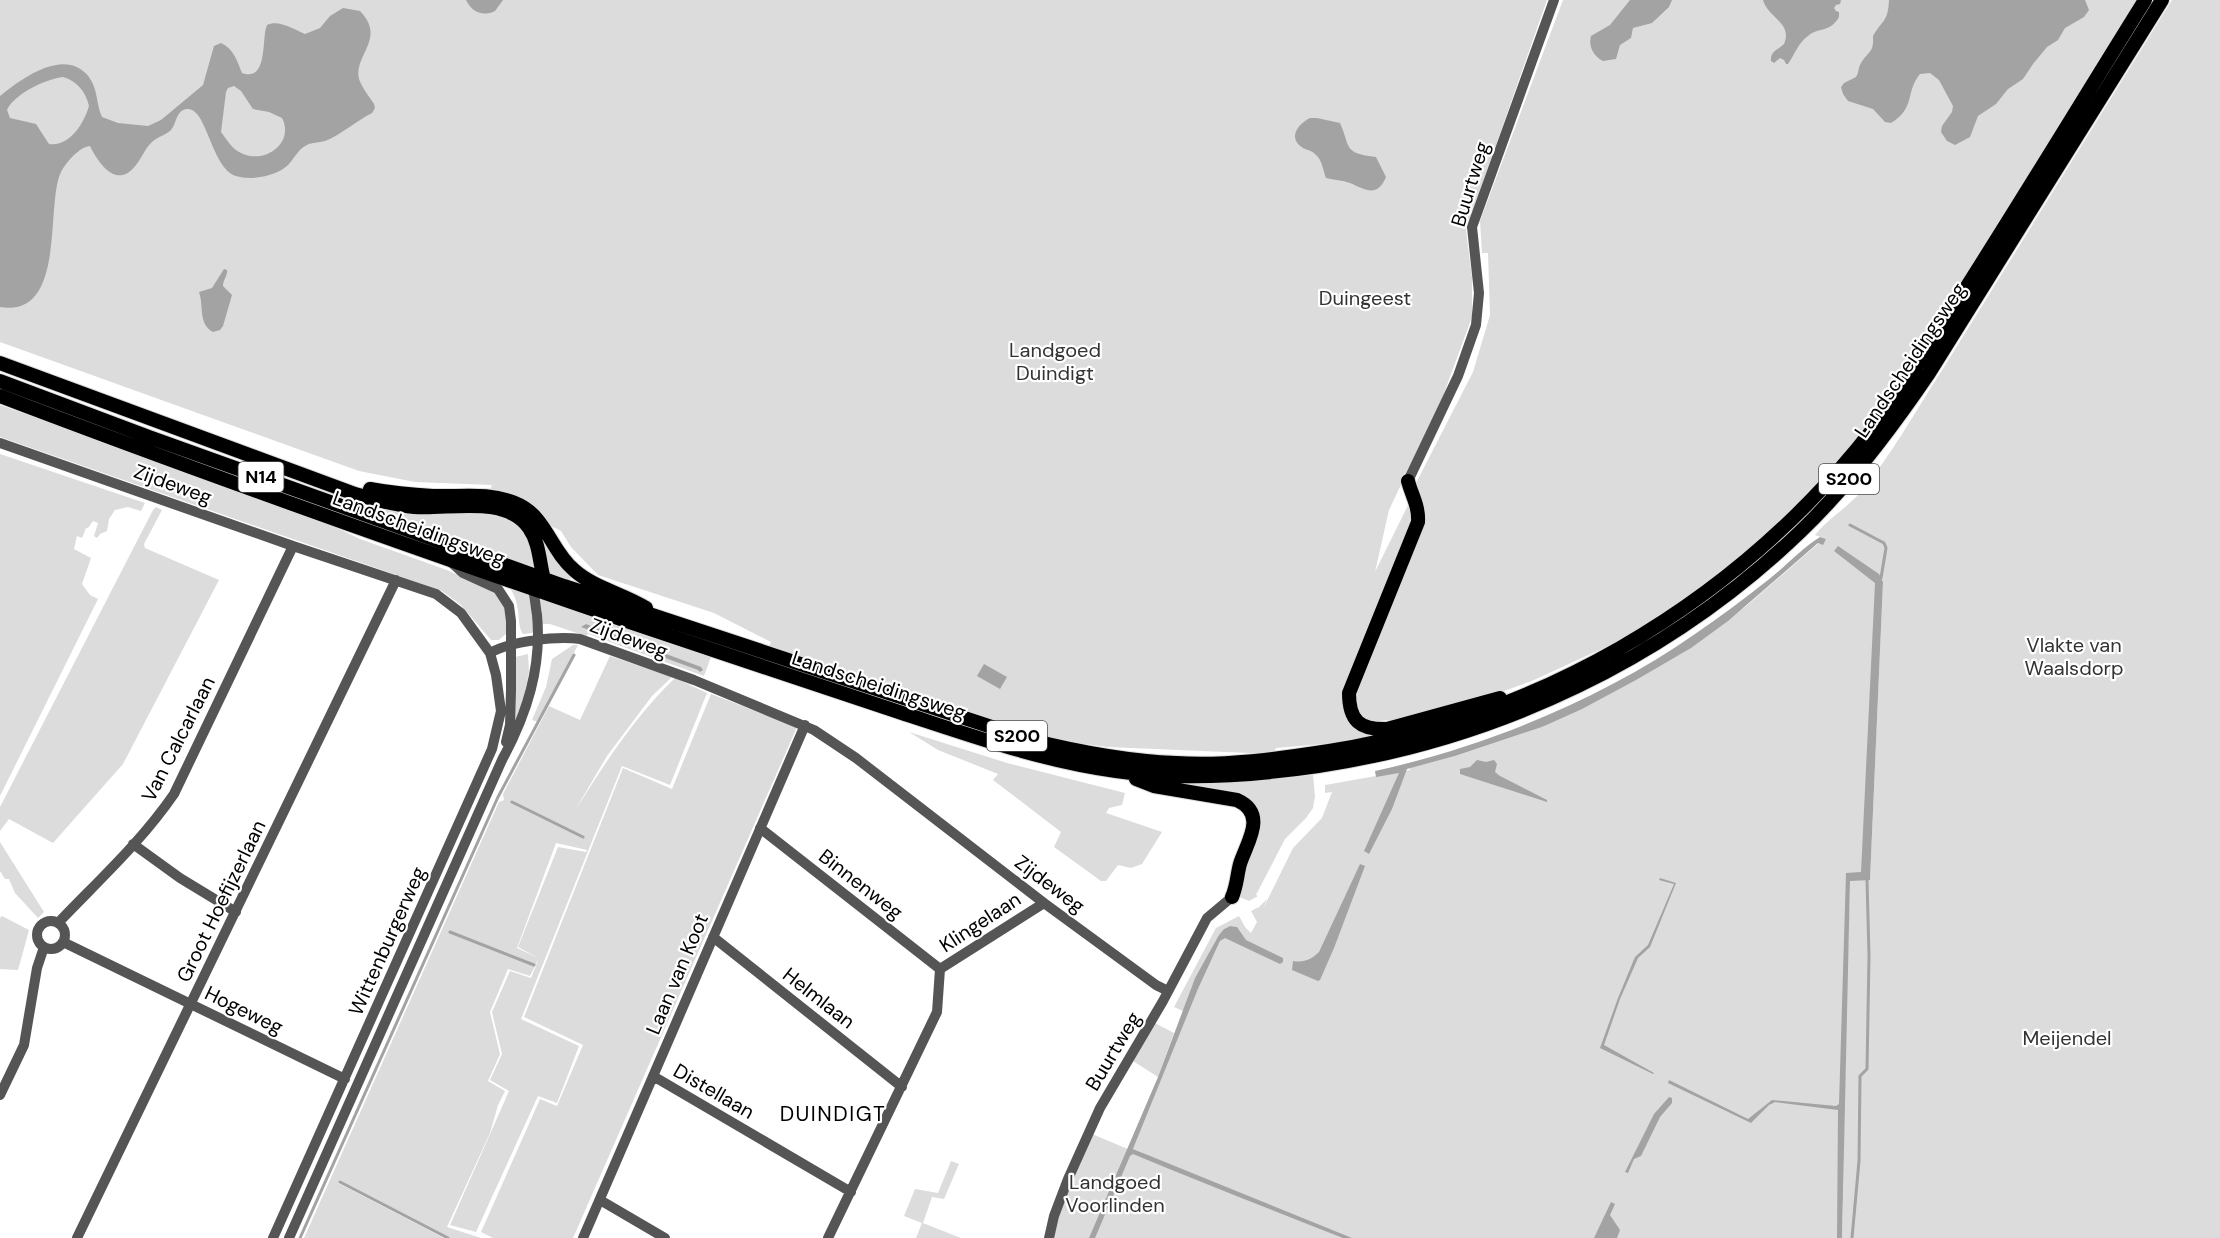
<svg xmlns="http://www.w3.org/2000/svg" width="2220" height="1238" font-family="'DM Sans',sans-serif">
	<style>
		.green { fill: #dcdcdc; fill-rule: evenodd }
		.water { fill: #a3a3a3; fill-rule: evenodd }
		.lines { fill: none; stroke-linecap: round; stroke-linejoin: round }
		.stream { stroke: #a3a3a3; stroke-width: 3 }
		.major-casing { stroke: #dbdbdb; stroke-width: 16 }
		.minor { stroke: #555; stroke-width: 10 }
		.major { stroke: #000; stroke-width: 14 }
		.labels { text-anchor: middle; stroke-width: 4.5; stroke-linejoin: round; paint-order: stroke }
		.shield { fill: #fff; stroke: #4c4c4c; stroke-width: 1.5 }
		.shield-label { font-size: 18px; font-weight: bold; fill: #000 }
		.street-label { font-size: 20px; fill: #000; stroke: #fff }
		.park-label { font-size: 20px; fill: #333; stroke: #fff }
		.neighbourhood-label { font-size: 21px; letter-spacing: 1.5px; fill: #000; stroke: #fff }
	</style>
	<rect width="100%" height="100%" fill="#fff"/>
	<path class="green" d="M0,0H1547L1466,230L1472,277V317L1443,396L1389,510L1375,572L1418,485L1416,483L1473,372L1490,315L1488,253H1482L1480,221L1563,0H2139L1894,392L1850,449L1790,515L1711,583L1632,635L1534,680L1507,690L1401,719L1379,721L1381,735L1334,743L1276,748L1273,754L1108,747L1046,739L769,647L771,642L714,613L598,575L571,547L561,531L488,494L492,485L415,482L359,471L0,342Z
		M2172,0H2220V1238H1842L1844,1158L1841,1238H1052L1062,1203L1092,1134L1142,1155L1143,1153L1133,1149L1198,989L1220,941L1237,927L1230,926L1224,929L1195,978L1183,1011L1174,1007L1216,928L1239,916L1245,927L1251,933L1257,922L1251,911L1259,907L1267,899L1263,909L1293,848L1322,818L1332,792L1325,793V785L1410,770V768L1455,756L1542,727L1682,653L1745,607L1819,543L1826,539L1815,535C1828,519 1845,509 1859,494C1892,455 1916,410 1944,367ZM1880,576L1883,582L1870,880H1850L1848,955L1849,877H1866Z
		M0,405L265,499L318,519L360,539L447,570L487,588L499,595L505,604L508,632L499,640H491L461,605L442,591L0,437Z
		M0,454L145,503L141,511L128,507L115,510L109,519L107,531L100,534L97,538L94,536L98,523L93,521L88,528H86L82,538L77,536L74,549L91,558L82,584L90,595L98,599L0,796Z
		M340,498C364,502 389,507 414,510C466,515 527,496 535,568Z
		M156,507L162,510L144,544L145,548L219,580L123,764L53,843L9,819L0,831V807L153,510Z
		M551,544L572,574L570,581L550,575L544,546Z
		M512,587L532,594L535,627L532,633L523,634C516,624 522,607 511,590Z
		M538,597L711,657L704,676L588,634L586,636L550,624H542Z
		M573,645H578L538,722L532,720L546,687L552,659Z
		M528,654L529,672L520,718L514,723L515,657Z
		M610,656L672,677L652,696L607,756L574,812C604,765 634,717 675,678L707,693L670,785L622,766L521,1019L579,1046L557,1103L538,1096L476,1232L450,1225L509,1091L490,1080L502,1054L492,1012L510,971L531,978L539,958L530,976L508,969L490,1012L500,1054L488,1081L505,1091L498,1105L490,1133L447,1227L481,1238H450L339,1181L338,1183L444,1238H304L499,802L504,800L503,794L549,706L580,720ZM556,843L587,850L586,852L558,847L518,947L538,958L517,948Z
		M711,694L797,727L573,1238H493L481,1232L540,1099L557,1106L583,1045L524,1017L623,768L672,789Z
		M909,732L1007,763L1125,793L1122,805L1109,808L1106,813L1162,832L1142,864L1131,868L1118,865L1106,881H1101L1054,847L1061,832L993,780L998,774L938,750Z
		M1313,775L1315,796L1313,808L1306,818L1285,839L1256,895L1258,896L1249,901L1237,896L1255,809L1157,780L1249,781Z
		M0,842L44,912L38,918L15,893L9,879H5L0,871Z
		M2,916L29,930L18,970L0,969V918Z
		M1155,1023L1174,1033L1158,1077L1133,1061Z
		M951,1161L959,1164L944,1199L932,1197L923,1223L961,1238H916L922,1223L904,1216L915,1189L938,1193Z"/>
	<path class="water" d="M466,0H503L495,11C482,17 472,12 466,0Z
		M1630,0H1672L1669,7L1652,23L1633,28L1631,38L1620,45L1616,59L1603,61C1594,56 1588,47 1591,36L1610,25Z
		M1763,0H1841L1840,4L1836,5L1834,8L1836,11L1839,12V17C1830,33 1818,27 1808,36C1798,43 1795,54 1788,64H1786L1784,60L1780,58L1774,63L1771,61C1770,51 1778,50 1784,44C1793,23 1768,18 1763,0Z
		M1889,0H2085L2089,10L2084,17L2065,28L2058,40L2047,47L2033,64L2023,79L2008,89L1996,104L1978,116L1970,137L1955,145L1947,141L1941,132L1942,126L1952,112L1953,106L1939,80L1930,73L1920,74C1905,92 1916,108 1891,123L1885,122L1873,109L1848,101L1843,94L1841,87L1844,83L1856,77C1859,72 1858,68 1861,63C1869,50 1874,53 1873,36C1883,19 1888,22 1889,0Z
		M343,8L360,11C387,39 353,55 359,79C362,88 369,96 374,104L375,108L372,113C356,121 341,135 325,141C319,143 312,142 307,145C299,148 294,159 288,165C277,176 251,181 236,176C211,168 207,107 187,109C176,110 177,123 171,130C166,135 157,137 152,142C145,148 142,158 136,165C117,190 99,164 90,146C83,147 80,150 74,155C68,161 62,168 59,177C47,214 64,318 0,307V96C21,79 65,46 89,77C98,89 96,104 102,117L118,123L148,126L161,120L203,85L214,46L221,43C234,49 237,61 242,73C269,82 261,38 267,25C278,19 294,29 305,34L320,28L330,16ZM63,77C77,81 86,92 89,106C84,123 70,147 49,144L36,124L10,118L7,110C14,94 46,79 63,77ZM234,86L241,91L253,109L269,112L282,118C295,143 264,165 241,153C232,149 227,140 221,132L226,92L228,88Z
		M1310,118H1317L1340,123C1351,148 1343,153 1376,157L1386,177C1377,198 1366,190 1350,183C1342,180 1334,180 1326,178C1323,170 1322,160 1316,155C1313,151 1307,150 1303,148C1287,138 1298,124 1310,118Z
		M224,269L227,270C228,275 223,280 223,286L232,295L223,326L220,330L213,332C198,324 204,306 199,292L212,288Z
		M1820,537L1826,539L1823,545L1818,543L1728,621L1691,648L1636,680L1582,709L1542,727L1455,756L1407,769L1392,809L1369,854L1364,851L1399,773L1376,777L1375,771C1485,747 1602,699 1695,634C1720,617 1744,599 1768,580C1786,566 1801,549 1820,537Z
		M1838,546L1879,574L1883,582L1870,880L1850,881L1842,1238H1837L1838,1110L1775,1102L1769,1105L1751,1123L1668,1083L1669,1080L1748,1119L1772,1100L1836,1106L1839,1104L1846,873L1861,872L1875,583L1834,551Z
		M586,624L701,667L703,670L700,672L698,670L581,627Z
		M984,664L1007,677L1000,689L977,676Z
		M1477,760L1486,762L1494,760L1497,764L1495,772L1500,776L1547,800V802L1460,774V769L1470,767Z
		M1360,864L1365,866L1334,948L1320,980L1318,981L1292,970L1293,961C1304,963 1312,959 1319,952Z
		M1660,878L1676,883L1650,947L1638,958L1620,999L1604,1045L1654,1073L1653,1074L1600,1048L1618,998L1635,957L1648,945L1674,884L1659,880Z
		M1230,926L1237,927L1246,940L1283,958V962L1280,964L1225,938L1220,941L1198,989L1133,1149L1352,1238H1343C1273,1210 1202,1183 1133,1154L1130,1156L1095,1238H1089L1158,1077L1195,978L1219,935L1224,929Z
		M1669,1097L1672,1098V1103L1660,1117L1641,1156L1634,1159L1628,1173L1625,1172L1654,1114Z
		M1611,1202L1615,1204L1610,1215L1620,1230L1617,1238H1594Z"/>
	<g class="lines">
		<path class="stream" d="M1850,525L1884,543L1886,548L1881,578
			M512,802L583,837
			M450,932L534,965
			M340,1182L448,1238
			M300,1238L498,797L574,655
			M1852,1238L1859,1161L1860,1076L1867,1069L1869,956L1867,880"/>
		<defs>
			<path id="major" d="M0,363L355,494C374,499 394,505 414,507C449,510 505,494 529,528C541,545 539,567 546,586
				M0,381L149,437L564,586L1031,740C1079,752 1127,761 1176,763C1226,766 1278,759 1329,751C1535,718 1723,610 1857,449C1900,397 1935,337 1971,280C2030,187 2087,93 2145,0
				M0,396C210,476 422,551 635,624C723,654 811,683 899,712C970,735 1041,761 1116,771C1183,781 1251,776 1318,766C1499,739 1669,658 1801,531C1850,484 1891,429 1929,373L2162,0
				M1408,481C1412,496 1419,506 1418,522L1349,693C1349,721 1360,730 1387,729L1500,698
				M370,489C391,493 412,495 433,496C461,497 489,492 515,503C546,515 550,550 574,570C594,588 624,594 646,608
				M1136,779L1154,786L1237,800C1268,814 1247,842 1240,864C1237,875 1237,886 1232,897"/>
		</defs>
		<use href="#major" class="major-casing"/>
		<path class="minor" d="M0,443L293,546L436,594L461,613L490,653L496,675L501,711L492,749L273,1238
			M1408,481L1458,376L1476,325L1479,293L1472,227L1554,0
			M451,562L463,573L498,589L509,606L511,621V690L510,725L506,742
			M490,653C510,641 557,636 580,639L694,680L814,730L856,758L1044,903L1156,985L1168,991
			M760,828L940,969
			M133,844L180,878L236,912
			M37 935a14 14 0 1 1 28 0a14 14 0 1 1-28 0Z
			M58,923C98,881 141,842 174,794L293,546
			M713,937L902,1087
			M63,942L345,1079
			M653,1076L851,1192
			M0,1095L24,1045L37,968L44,947
			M600,1200L665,1238
			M77,1238L396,580
			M289,1238L502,760C527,714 542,667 537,615C535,604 535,593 531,583
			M583,1238L805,725
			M828,1238L937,1012L940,969L1044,903
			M1049,1238L1054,1216L1068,1179L1100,1108L1163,1001L1207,918L1232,897"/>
		<use href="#major" class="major"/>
	</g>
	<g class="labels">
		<g class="shield">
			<rect x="238.5" y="462" width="45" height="30" rx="4.5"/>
			<rect x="1819" y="464" width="60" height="30" rx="4.5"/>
			<rect x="987" y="721" width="60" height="30" rx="4.5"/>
		</g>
		<g class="shield-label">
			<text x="261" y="483">N14</text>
			<text x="1849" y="485">S200</text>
			<text x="1017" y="742">S200</text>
		</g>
		<g class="street-label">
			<text transform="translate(1470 184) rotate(-73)" y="7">Buurtweg</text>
			<text transform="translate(1910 360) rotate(-56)" y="7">Landscheidingsweg</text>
			<text transform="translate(173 484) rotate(20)" y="7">Zijdeweg</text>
			<text transform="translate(419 528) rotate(20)" y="7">Landscheidingsweg</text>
			<text transform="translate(629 638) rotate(20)" y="7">Zijdeweg</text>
			<text transform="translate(879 685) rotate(18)" y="7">Landscheidingsweg</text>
			<text transform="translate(178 739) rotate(-63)" y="7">Van Calcarlaan</text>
			<text transform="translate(861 884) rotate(38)" y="7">Binnenweg</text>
			<text transform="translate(1050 884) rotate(37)" y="7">Zijdeweg</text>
			<text transform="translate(221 901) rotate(-64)" y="7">Groot Hoefijzerlaan</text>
			<text transform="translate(980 922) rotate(-33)" y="7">Klingelaan</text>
			<text transform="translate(387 941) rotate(-66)" y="7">Wittenburgerweg</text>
			<text transform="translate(677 974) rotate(-67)" y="7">Laan van Koot</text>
			<text transform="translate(819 998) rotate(38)" y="7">Helmlaan</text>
			<text transform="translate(244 1010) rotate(26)" y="7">Hogeweg</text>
			<text transform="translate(1113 1051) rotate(-59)" y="7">Buurtweg</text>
			<text transform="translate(714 1091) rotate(30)" y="7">Distellaan</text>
		</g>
		<g class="park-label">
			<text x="1365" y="305">Duingeest</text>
			<text x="1055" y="357">Landgoed<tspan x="1055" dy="23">Duindigt</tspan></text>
			<text x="2074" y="652">Vlakte van<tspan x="2074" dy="23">Waalsdorp</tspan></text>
			<text x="2067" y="1045">Meijendel</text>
			<text x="1115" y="1189">Landgoed<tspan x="1115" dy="23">Voorlinden</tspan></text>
		</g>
		<g class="neighbourhood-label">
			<text x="833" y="1121">DUINDIGT</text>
		</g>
	</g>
</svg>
